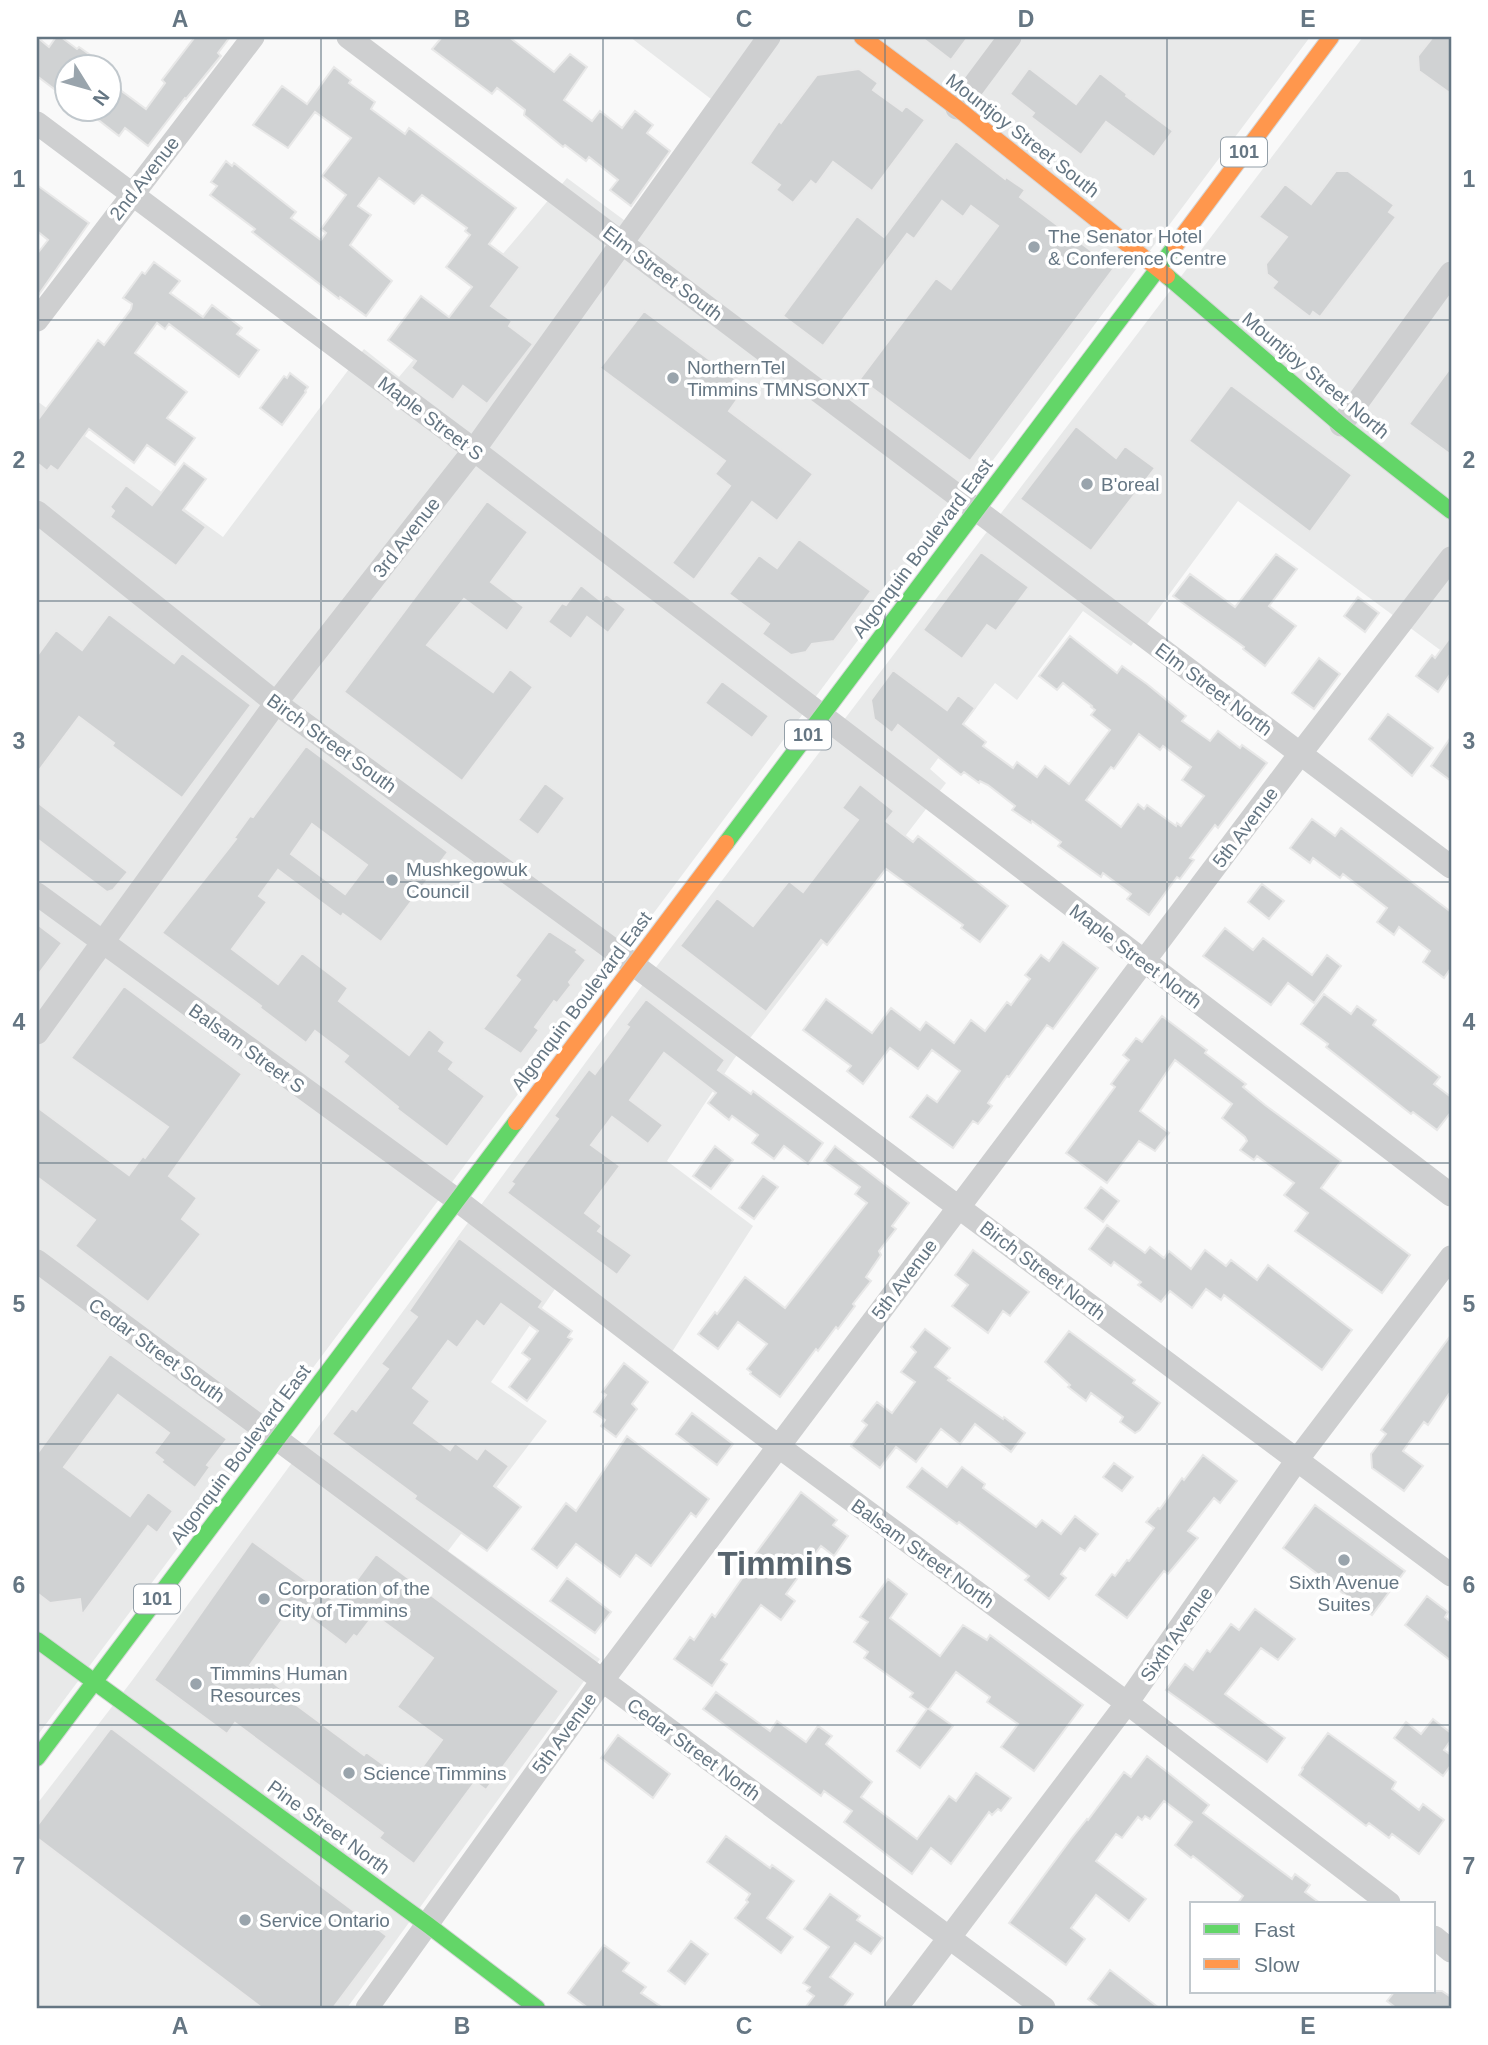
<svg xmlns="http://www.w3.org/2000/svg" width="1488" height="2045" font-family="Helvetica,sans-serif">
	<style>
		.built { fill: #e8e9e9 }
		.building { fill: #d0d2d3; stroke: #e8e8e8; stroke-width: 2; fill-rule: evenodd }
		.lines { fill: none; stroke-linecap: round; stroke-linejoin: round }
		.fast-casing { stroke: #d5d6d7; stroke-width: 18 }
		.slow-casing { stroke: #d5d6d7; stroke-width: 18 }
		.street { stroke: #cecfd0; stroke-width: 23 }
		.fast { stroke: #63d668; stroke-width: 16 }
		.slow { stroke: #ff974d; stroke-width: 16 }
		.grid { fill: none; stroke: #657683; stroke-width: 2; stroke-opacity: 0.55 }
		.poi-dot { fill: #99a4ac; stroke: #fff; stroke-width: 2.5 }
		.labels { text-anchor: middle; stroke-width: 7; stroke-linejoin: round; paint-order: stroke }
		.shield { fill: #fff; stroke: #939fa8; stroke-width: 2 }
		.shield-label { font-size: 18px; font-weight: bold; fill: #657683 }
		.street-label { font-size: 19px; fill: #657683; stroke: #fff }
		.poi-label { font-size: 19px; fill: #657683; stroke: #fff; text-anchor: start }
		.town-label { font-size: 33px; font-weight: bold; fill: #57646e; stroke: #fff }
		.neatline { fill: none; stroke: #657683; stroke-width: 2.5 }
		.grid-label { font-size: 23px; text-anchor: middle; font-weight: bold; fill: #657683 }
	</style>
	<rect width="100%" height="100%" fill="#f9f9f9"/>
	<path class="built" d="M630,37H1310L37,1736V401L223,537L364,349L399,377L567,178L628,223L711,99Z
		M1363,37H1451V658L1238,501L1131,646L1083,611L1017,700L995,683L930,769L946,783L734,1059L667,1161L753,1226L661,1369L555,1289L491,1382L547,1421L448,1551L600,1659L347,2008H37V1804L131,1682L641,987Z"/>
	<path class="building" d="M37,37L49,47L56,37H61L77,49L79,47L106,66H66V98L37,76Z
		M195,37H230L218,53L221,56L186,99L185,98L148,146L125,128L119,136L83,108H108V81L146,109L165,83L162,80Z
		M442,37H509L554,72L570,54L587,67L564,100L592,121L600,111L622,128L635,111L653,125L647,133L670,151L631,206L610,190L618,180L589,157L586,161L565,145L563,147L524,115L525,110L497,88L492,94L432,49Z
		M921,37H968L951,60Z
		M1433,37H1451V94L1419,71L1418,56Z
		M334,67L351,80L349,83L375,102L371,109L405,134L409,128L516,208L489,244L520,267L491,306L512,321L509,326L533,344L487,404L463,386L453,400L411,368L416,361L388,340L421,296L449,317L472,287L446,267L470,235L465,231L467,228L422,195L414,204L379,178L358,206L371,215L350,245L392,281L366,316L340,297L339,299L252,232L255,229L210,195L217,186L211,182L226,161L232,166L234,163L296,212L291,218L321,240L326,233L321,229L346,195L322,176L351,138L315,112L288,148L253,125L282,86L307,104Z
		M1029,68L1076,104L1100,73L1127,94L1126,96L1173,131L1154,157L1106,122L1081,155L1031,117L1034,113L1010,94Z
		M859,69L878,83L873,90L902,111L906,106L925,120L872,191L833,162L816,185L811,181L793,203L776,190L780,185L750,163L779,121L781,123L817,75Z
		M956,141L1005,179L1006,177L1025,190L1020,197L1114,268L970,461L860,379L936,278L951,289L998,226L971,206L963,217L942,201L914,239L907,234L823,346L783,316L857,216L884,237Z
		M1336,171H1348L1394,205L1389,212L1396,217L1320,317L1313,312L1310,317L1272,288L1277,282L1267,274L1266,264L1287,237L1259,217L1285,184L1311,204Z
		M37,185L89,223L37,297V254L48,240L37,231Z
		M154,262L180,281L170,293L203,317L212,305L242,328L237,334L259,350L239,377L169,324L165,329L157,323L135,353L187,392L167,418L195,438L175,465L147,445L134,463L89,429L58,471L51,466L47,471L37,463V421L98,340L104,345L131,309L132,304L123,298L142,272L145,274Z
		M644,311L746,387L729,411L813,474L777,521L752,502L694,580L672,563L730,486L715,474L725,461L600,368Z
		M1451,367V455L1409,424Z
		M290,373L308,387L305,391L306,392L282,425L260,408L284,376L287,378Z
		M1231,385L1352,475L1310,532L1189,441Z
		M1076,426L1116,458L1125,446L1155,468L1091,551L1020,499Z
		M184,463L206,479L183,510L206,527L176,566L110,517L114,511L110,507L126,485L152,505Z
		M487,501L528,532L491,582L524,607L507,631L464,599L427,645L493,692L510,669L533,687L462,781L344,692Z
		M799,539L871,591L834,641L812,644L806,652L791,655L762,634L769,624L729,594L759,555L777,568Z
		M981,552L1029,587L996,631L987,625L962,659L923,630Z
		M1276,554L1297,569L1269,606L1296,626L1265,666L1243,649L1244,647L1173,596L1190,574L1235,607Z
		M581,585L601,601L606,594L626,609L608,633L587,617L571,639L548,622L562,603L566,605Z
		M1358,597L1379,613L1365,632L1344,616Z
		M109,614L174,663L182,653L251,705L182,798L112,746L114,743L79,717L37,773V656L56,630L82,650Z
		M1070,636L1117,673L1122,666L1147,684L1186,716L1182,721L1210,741L1218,731L1240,748L1242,745L1267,763L1218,828L1215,825L1190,858L1194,860L1180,879L1177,877L1149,915L1127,899L1131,894L1103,873L1101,877L1058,846L1061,842L1032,821L1031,823L1012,810L1015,806L988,785L980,781L979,783L964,772L961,775L898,725L892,733L874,719L871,700L893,670L947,710L958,695L975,708L963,724L986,742L983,746L1013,768L1017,762L1037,777L1045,766L1069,784L1110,730L1091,715L1095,710L1091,707L1092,706L1063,683L1057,690L1039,676ZM1139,734L1160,750L1163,746L1191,767L1182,780L1204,796L1181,826L1177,823L1176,826L1147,805L1144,809L1138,804L1121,827L1086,800L1111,767L1114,769Z
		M1451,636V673L1438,692L1416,676L1432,655L1435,658Z
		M1319,658L1340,674L1314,709L1292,693Z
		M722,681L769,716L752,738L705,703Z
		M1388,714L1433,748L1412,776L1369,739Z
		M1451,737V781L1431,766Z
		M306,746L448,852L381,942L343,914L341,917L278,870L259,896L267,902L232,949L278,984L302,953L348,988L339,1001L409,1055L429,1029L445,1042L439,1051L454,1062L449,1069L485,1096L447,1147L397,1109L398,1107L343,1062L348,1056L315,1031L306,1043L260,1008L261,1006L162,933L236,839L234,838L250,816L253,817ZM312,824L367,865L345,894L291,854Z
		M545,783L565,798L538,835L518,820Z
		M860,784L894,811L886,821L913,842L918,836L1008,906L980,942L961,928L963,925L886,869L827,945L821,940L766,1012L680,946L717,898L753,926L789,881L803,892L858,820L842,808Z
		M37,802L128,872L113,890L107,892L37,839Z
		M1312,819L1335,836L1341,828L1451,912V968L1444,978L1423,962L1430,951L1399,927L1394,935L1377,922L1387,908L1343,874L1340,878L1313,858L1310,863L1290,848Z
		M1262,884L1284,901L1269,919L1248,902Z
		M37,924L62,943L37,976Z
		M1225,928L1253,950L1263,938L1312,975L1327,955L1341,966L1314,1003L1288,983L1271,1005L1203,956Z
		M549,931L578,950L576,952L586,960L569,982L571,985L557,1003L554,1001L535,1027L539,1030L521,1054L483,1029L520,980L515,976Z
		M1063,942L1098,968L1053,1029L1047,1025L1009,1077L1007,1076L988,1103L992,1106L978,1124L973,1121L953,1148L910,1117L927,1095L937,1102L960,1071L932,1050L918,1069L890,1048L863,1084L847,1071L851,1066L803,1030L826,999L872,1033L891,1008L920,1030L926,1022L954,1043L971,1020L985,1031L1007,1002L1011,1005L1030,979L1025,975L1041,955L1049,961Z
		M124,986L242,1074L169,1176L197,1198L182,1219L201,1234L148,1302L75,1246L95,1220L37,1177V1107L129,1175L143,1156L145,1158L168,1127L71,1058Z
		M1324,994L1351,1014L1357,1006L1376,1020L1373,1025L1440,1077L1434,1084L1451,1097V1112L1437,1130L1413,1112L1411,1114L1349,1065L1326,1047L1328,1044L1301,1024Z
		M646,999L725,1060L718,1070L751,1094L753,1091L823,1143L808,1164L784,1146L774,1159L752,1143L758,1135L732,1116L729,1120L708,1103L716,1093L664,1053L630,1100L663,1125L648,1144L612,1117L591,1145L620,1166L585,1213L602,1226L598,1231L632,1255L617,1275L507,1193L514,1184L511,1182L558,1119L554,1116L589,1069L595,1074L629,1027L626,1025Z
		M1162,1016L1207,1050L1205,1053L1246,1084L1243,1087L1265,1105L1341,1161L1321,1188L1410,1255L1382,1293L1295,1231L1308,1213L1284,1195L1294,1183L1257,1156L1254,1160L1240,1150L1247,1141L1245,1137L1222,1118L1232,1104L1175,1060L1140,1111L1169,1133L1155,1151L1139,1141L1107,1183L1066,1153L1115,1087L1111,1084L1129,1060L1123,1055L1136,1038L1142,1042Z
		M715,1146L733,1160L711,1189L693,1176Z
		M835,1146L909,1203L892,1226L896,1229L879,1251L881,1255L866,1277L871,1281L853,1304L855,1306L838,1329L836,1327L818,1351L816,1349L780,1397L750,1374L751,1372L747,1369L767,1344L738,1322L718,1349L698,1334L715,1312L717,1314L745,1277L785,1308L867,1203L855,1194L860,1187L824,1161Z
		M763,1176L778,1187L754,1219L739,1208Z
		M1101,1187L1119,1201L1103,1222L1085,1208Z
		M1107,1225L1145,1253L1150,1247L1164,1258L1169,1251L1191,1269L1205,1250L1226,1266L1231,1260L1257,1280L1268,1265L1352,1330L1322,1370L1224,1295L1221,1300L1206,1289L1192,1308L1170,1291L1161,1302L1138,1285L1141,1282L1114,1262L1111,1266L1089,1249Z
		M459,1238L543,1301L539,1307L572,1331L568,1337L572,1339L527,1401L509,1387L530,1359L522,1353L538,1331L501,1304L484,1327L477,1321L457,1348L448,1341L413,1388L430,1401L414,1423L450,1450L455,1443L477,1459L485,1448L509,1466L494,1486L521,1507L487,1551L414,1499L416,1496L332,1434L352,1408L356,1411L388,1369L381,1364L417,1317L409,1311Z
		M973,1250L1029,1292L1010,1316L1003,1311L988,1333L952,1306L968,1285L955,1275Z
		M925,1329L950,1348L935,1367L950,1378L948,1380L1003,1419L1004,1417L1025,1433L1011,1452L975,1424L960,1444L941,1429L916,1462L896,1447L880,1468L851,1446L867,1425L862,1421L877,1402L892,1413L915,1382L901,1372L916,1352L911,1347Z
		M1069,1331L1135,1380L1133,1383L1160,1403L1140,1430L1135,1433L1120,1422L1123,1417L1091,1393L1086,1401L1068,1387L1070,1385L1045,1362Z
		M1451,1335V1391L1428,1425L1424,1422L1403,1451L1423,1466L1404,1491L1372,1468L1371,1454L1386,1434L1381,1430Z
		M110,1354L227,1439L207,1465L210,1467L195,1488L161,1462L163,1460L154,1453L169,1433L118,1395L64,1467L130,1516L148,1492L173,1511L157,1533L148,1526L82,1615L80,1599L50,1603L37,1593V1454Z
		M624,1363L648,1382L632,1404L637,1409L616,1437L601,1426L605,1420L594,1412L606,1395L602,1392Z
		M692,1413L733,1444L717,1465L676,1434Z
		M627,1436L709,1499L696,1517L691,1513L651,1566L636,1555L620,1577L576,1544L557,1568L532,1549L566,1503L576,1511Z
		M1203,1455L1237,1481L1220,1503L1214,1498L1188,1531L1198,1538L1168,1574L1164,1571L1127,1618L1096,1595L1112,1574L1115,1576L1127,1560L1129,1561L1154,1528L1146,1522L1158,1508L1160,1509L1182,1478L1184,1480Z
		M1114,1463L1133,1477L1122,1491L1103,1477Z
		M962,1467L985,1484L983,1488L1036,1527L1042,1520L1061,1534L1075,1516L1098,1534L1085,1551L1080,1548L1061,1574L1066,1578L1049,1599L1025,1580L1029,1576L959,1522L957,1524L907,1487L922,1468L947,1487Z
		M801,1492L837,1520L833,1525L848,1536L834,1556L821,1546L786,1594L795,1601L781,1620L761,1605L721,1660L727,1664L712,1686L674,1659L690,1637L694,1640L712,1614L715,1617L750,1567L747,1565Z
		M1315,1505L1405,1571L1372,1615L1283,1548Z
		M252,1541L339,1604L376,1554L559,1691L486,1790L475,1782L414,1864L379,1838L383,1833L235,1723L227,1734L154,1680ZM293,1605L346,1645L354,1635L357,1637L374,1615L433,1658L397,1707L442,1740L417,1774L413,1771L406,1781L366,1752L364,1755L291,1701L293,1698L250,1665Z
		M567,1578L611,1612L595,1633L550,1601Z
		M888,1579L907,1594L890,1618L940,1656L963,1625L987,1640L990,1635L1083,1705L1034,1771L1001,1747L1018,1724L987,1702L990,1697L956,1672L929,1709L953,1726L920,1768L897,1751L927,1709L910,1697L913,1693L864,1658L868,1652L854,1642L868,1622L860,1617Z
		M1427,1596L1448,1612L1445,1617L1451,1622V1661L1405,1625Z
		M1255,1609L1295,1639L1278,1660L1261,1648L1225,1694L1285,1738L1267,1762L1166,1690L1185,1664L1193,1670L1207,1650L1210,1652L1231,1624L1239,1630Z
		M716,1692L770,1731L777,1721L806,1742L818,1726L832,1736L826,1744L872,1782L861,1797L917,1839L949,1796L956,1801L976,1773L1011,1798L1001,1811L998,1809L992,1815L989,1812L951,1864L931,1848L912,1874L844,1822L852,1811L824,1791L821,1796L703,1709Z
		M1433,1719L1451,1733V1740L1444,1750L1451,1755V1765L1443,1776L1394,1738L1406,1722L1421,1734Z
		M111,1728L387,1936L333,2008H262L37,1838V1826Z
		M1328,1733L1396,1782L1392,1789L1419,1810L1423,1804L1444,1820L1419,1854L1392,1834L1389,1838L1369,1823L1366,1826L1299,1775L1303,1769L1302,1768Z
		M618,1735L670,1774L653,1798L601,1758Z
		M1147,1756L1209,1805L1203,1813L1292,1879L1295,1874L1310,1885L1305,1892L1320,1903H1238L1243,1896L1193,1856L1191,1858L1175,1845L1192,1822L1164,1801L1150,1819L1145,1816L1142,1820L1138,1817L1122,1838L1116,1834L1096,1861L1146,1899L1129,1921L1096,1895L1071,1928L1085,1939L1066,1965L1009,1923L1071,1839L1087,1819L1088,1820L1124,1772L1131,1777Z
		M726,1836L770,1868L772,1865L794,1881L767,1918L793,1937L781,1953L735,1918L748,1902L746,1900L750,1894L707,1862Z
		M830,1894L860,1916L857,1920L883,1938L871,1954L855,1943L830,1977L853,1994L843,2008H805L814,1996L807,1991L810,1987L803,1983L829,1947L804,1929Z
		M691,1941L708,1954L685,1984L668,1971Z
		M604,1945L629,1963L623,1971L646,1987L641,1993L663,2008H588L568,1993Z
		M1110,1970L1159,2008H1100L1088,1999Z
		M1395,1991H1442L1451,1997V2008H1396L1387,2001Z"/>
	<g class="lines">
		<defs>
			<path id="fast" d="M1167,276L1341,425L1451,511
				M726,843L1175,246
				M37,1640L428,1925L537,2008
				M37,1758L516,1122"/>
			<path id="slow" d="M862,37L957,108L1167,276
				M1175,246L1331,37
				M516,1122L726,843"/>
		</defs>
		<use href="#fast" class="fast-casing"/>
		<use href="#slow" class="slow-casing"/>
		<path class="street" d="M348,37L1451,867
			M957,108L1010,37
			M37,123L474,450L1451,1195
			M37,320L253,37
			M1341,425L1451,273
			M37,512L276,703L634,965L1451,1575
			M37,894L457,1200L778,1446L1127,1703L1389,1903
			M37,1033L276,703L474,450L769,37
			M37,1261L1044,2008
			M1434,1937L1451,1951
			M367,2008L602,1681L1300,754L1451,558
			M896,2008L1127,1703L1297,1460L1451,1257"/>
		<use href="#fast" class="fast"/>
		<use href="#slow" class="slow"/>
	</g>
	<path class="grid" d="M321,37V2008M603,37V2008M885,37V2008M1167,37V2008M37,320H1451M37,601H1451M37,882H1451M37,1163H1451M37,1444H1451M37,1725H1451"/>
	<g class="poi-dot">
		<circle cx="1034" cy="247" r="7"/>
		<circle cx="673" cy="378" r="7"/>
		<circle cx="1087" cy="484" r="7"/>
		<circle cx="392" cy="880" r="7"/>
		<circle cx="1344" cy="1560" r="7"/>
		<circle cx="264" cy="1599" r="7"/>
		<circle cx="196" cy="1684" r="7"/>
		<circle cx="349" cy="1773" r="7"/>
		<circle cx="245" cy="1920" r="7"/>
	</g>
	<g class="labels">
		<g class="shield">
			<rect x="1221" y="137.5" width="46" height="29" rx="5"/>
			<rect x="785" y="720.5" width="46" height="29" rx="5"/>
			<rect x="134" y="1584.5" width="46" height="29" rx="5"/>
		</g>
		<g class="shield-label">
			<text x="1244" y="158">101</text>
			<text x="808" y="741">101</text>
			<text x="157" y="1605">101</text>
		</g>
		<g class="street-label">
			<text transform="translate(1023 135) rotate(38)" y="7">Mountjoy Street South</text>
			<text transform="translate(144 178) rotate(-52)" y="7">2nd Avenue</text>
			<text transform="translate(663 273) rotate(37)" y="7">Elm Street South</text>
			<text transform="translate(1316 375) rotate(40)" y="7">Mountjoy Street North</text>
			<text transform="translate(431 418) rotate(37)" y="7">Maple Street S</text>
			<text transform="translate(406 537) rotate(-52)" y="7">3rd Avenue</text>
			<text transform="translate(922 548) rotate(-53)" y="7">Algonquin Boulevard East</text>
			<text transform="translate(1214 689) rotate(37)" y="7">Elm Street North</text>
			<text transform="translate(332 743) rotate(36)" y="7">Birch Street South</text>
			<text transform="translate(1245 827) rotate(-53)" y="7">5th Avenue</text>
			<text transform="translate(1136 956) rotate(37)" y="7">Maple Street North</text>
			<text transform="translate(581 1001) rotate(-53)" y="7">Algonquin Boulevard East</text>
			<text transform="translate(247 1048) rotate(36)" y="7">Balsam Street S</text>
			<text transform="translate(1043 1270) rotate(37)" y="7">Birch Street North</text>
			<text transform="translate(904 1279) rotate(-53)" y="7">5th Avenue</text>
			<text transform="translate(157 1350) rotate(36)" y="7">Cedar Street South</text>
			<text transform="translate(240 1454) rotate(-53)" y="7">Algonquin Boulevard East</text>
			<text transform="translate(923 1553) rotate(36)" y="7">Balsam Street North</text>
			<text transform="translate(1176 1634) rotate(-55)" y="7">Sixth Avenue</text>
			<text transform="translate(564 1733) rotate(-54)" y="7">5th Avenue</text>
			<text transform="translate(694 1749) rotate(36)" y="7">Cedar Street North</text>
			<text transform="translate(329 1827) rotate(36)" y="7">Pine Street North</text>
		</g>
		<g class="poi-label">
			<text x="1048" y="243">The Senator Hotel<tspan x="1048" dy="22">&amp; Conference Centre</tspan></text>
			<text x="687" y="374">NorthernTel<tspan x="687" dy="22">Timmins TMNSONXT</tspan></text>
			<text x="1101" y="491">B'oreal</text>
			<text x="406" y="876">Mushkegowuk<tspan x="406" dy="22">Council</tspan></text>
			<text x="1344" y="1589" text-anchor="middle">Sixth Avenue<tspan x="1344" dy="22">Suites</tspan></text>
			<text x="278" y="1595">Corporation of the<tspan x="278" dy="22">City of Timmins</tspan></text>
			<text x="210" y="1680">Timmins Human<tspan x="210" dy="22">Resources</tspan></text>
			<text x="363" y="1780">Science Timmins</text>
			<text x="259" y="1927">Service Ontario</text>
		</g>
		<g class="town-label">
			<text x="785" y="1575">Timmins</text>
		</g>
	</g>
	<rect width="1488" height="2045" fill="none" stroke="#ffffff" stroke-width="77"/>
	<rect x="1190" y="1902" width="245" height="91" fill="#ffffff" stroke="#c1c8cd" stroke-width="2"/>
	<rect x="1204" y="1924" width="35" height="10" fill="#63d668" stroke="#c1c8cd" stroke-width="2"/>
	<text x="1254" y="1937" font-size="21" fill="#657683">Fast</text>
	<rect x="1204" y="1959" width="35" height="10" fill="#ff974d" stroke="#c1c8cd" stroke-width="2"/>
	<text x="1254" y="1972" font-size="21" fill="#657683">Slow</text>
	<g transform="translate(88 88) rotate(127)"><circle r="33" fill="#ffffff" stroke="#c1c8cd" stroke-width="2"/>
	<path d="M0-5L12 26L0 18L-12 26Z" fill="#99a4ac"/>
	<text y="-10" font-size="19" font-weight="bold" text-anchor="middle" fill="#657683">N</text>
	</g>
	<rect x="38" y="38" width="1412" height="1969" class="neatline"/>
	<g class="grid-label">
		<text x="180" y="27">A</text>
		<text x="462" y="27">B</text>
		<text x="744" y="27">C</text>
		<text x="1026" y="27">D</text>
		<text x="1308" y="27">E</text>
		<text x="19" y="187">1</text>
		<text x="1469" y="187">1</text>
		<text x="19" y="468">2</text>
		<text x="1469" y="468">2</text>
		<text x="19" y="749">3</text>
		<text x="1469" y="749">3</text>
		<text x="19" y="1030">4</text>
		<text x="1469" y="1030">4</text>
		<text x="19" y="1312">5</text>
		<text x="1469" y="1312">5</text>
		<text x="19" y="1593">6</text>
		<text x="1469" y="1593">6</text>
		<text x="19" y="1874">7</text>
		<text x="1469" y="1874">7</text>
		<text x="180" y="2034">A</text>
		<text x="462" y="2034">B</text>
		<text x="744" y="2034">C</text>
		<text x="1026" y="2034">D</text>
		<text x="1308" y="2034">E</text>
	</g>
</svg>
